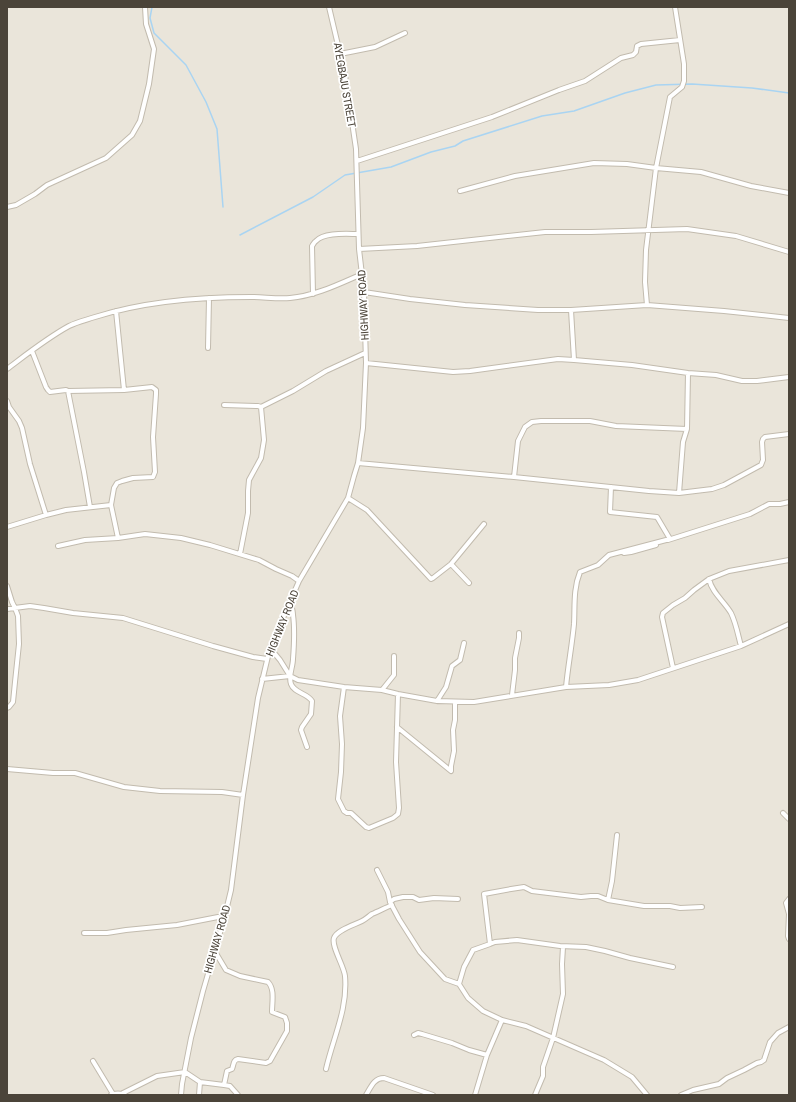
<svg xmlns="http://www.w3.org/2000/svg" width="796" height="1102" font-family="'Archivo Narrow',sans-serif">
	<style>
		.residential { fill: #eae5da }
		.lines { fill: none; stroke-linecap: round; stroke-linejoin: round }
		.stream { stroke: #a9d4f2; stroke-width: 1.5 }
		.street-casing { stroke: #c2bbae; stroke-width: 6 }
		.street { stroke: #fff; stroke-width: 4 }
		.labels { text-anchor: middle; stroke-width: 3.5; stroke-linejoin: round; paint-order: stroke }
		.street-label { font-size: 11px; fill: #4b4439; stroke: #fff }
	</style>
	<rect width="100%" height="100%" fill="#f6f3ec"/>
	<path class="residential" d="M7,7H789V1095H7Z"/>
	<g class="lines">
		<path class="stream" d="M152,7L150,18L154,33L186,65L206,102L217,129L223,207
			M240,235L313,197L345,175L391,167L431,152L455,146L463,141L542,116L574,111L625,93L656,85L692,84L752,88L789,93"/>
		<defs>
			<path id="street" d="M340,54L375,47L405,33
				M357,161L492,117L559,90L585,81L621,58L633,55L636,52L637,46L641,44L680,40
				M460,191L515,176L594,163L627,164L656,168L701,172L751,186L789,193
				M7,207L16,205L35,194L47,185L106,158L132,135L140,121L149,84L154,49L146,24L145,7
				M359,249L417,246L545,232H591L687,229L736,236L789,252
				M364,292L410,299L465,305L538,310H571L647,305L724,311L789,318
				M313,294L312,246C313,245 314,242 316,241C324,232 347,234 358,234
				M647,305L645,282L646,250L656,168L670,97L682,87L684,81V64L675,7
				M571,310L574,360
				M116,311L124,390
				M208,348L209,298
				M32,351L46,387L48,390L50,392L66,390L68,391L124,390L152,387L156,390V394L153,437L155,472L153,477L133,478L122,481L117,483L114,488L111,505L118,538
				M366,363L453,372L470,371L558,359L574,360L632,365L688,373L716,375L742,381H757L789,377
				M7,369C27,354 47,338 69,326C77,322 86,320 95,317C145,301 198,297 251,297C264,297 277,299 290,298C315,296 339,284 362,274
				M68,391L84,472L90,507
				M7,401L9,407L19,421L22,428L30,464L46,515
				M224,405L258,406L261,407L293,391L326,371L365,353
				M358,463L514,477L649,491L679,493L712,489L724,485L761,465L763,460L762,442L763,439L765,437L789,434
				M514,477L518,441L525,427L532,422L541,421H590L616,426L687,429
				M679,493L683,442L687,429L688,373
				M348,498L367,510L431,579L433,578L451,564L484,524
				M7,527L46,515L66,510L111,505
				M668,540L750,514L769,504H780L789,502
				M58,546L85,540L118,538L145,534L181,538L210,545L259,560L276,569L292,576L299,581
				M624,553L631,552L656,545
				M240,554L248,513V491L249,480L261,458L264,440L261,407
				M451,564L469,583
				M709,579C712,593 724,601 731,613C736,623 738,635 741,646
				M7,586L12,602L15,608L18,616L19,644L15,682L13,702L9,707L7,708
				M290,600C291,605 293,610 293,615C295,629 294,646 293,659C293,667 288,676 291,684C294,693 307,693 312,701L311,714L302,727L301,730L307,747
				M7,609L30,606L44,608L73,613L123,618L213,646L253,657L267,659
				M270,648L280,660L290,676
				M673,668L662,617L663,613L673,605L685,598L694,590L709,579L729,571L789,560
				M262,679L290,676L298,680L344,687L382,690L398,694L437,701L474,702L566,687L609,685L638,680L741,646L789,624
				M344,687L340,716L342,744L341,772L338,799L344,811L347,813H351L366,827L369,828L393,818L398,814L399,808L396,762L398,694
				M566,687C568,666 572,645 574,624C575,607 573,589 580,572L598,565L609,555L670,539L657,517L610,512L611,487
				M382,690L394,675V656
				M512,695L515,670V658L519,638V633
				M437,701L446,687L452,666L460,660L464,643
				M397,727L451,771V766L454,751L453,730L455,720V702
				M7,769L53,773H75L124,787L160,791L222,792L243,795
				M783,813L789,819
				M377,870L388,892L390,902L399,919L420,952L445,979L459,984L468,998L483,1011L502,1020L526,1026L604,1060L632,1077L647,1095
				M789,899L786,903L789,914
				M608,900L644,906H670L680,908L702,907
				M390,902L394,899L403,897H413L419,900L434,898L458,899
				M789,914L788,936L789,939
				M84,933H107L126,930L177,925L218,917L224,919
				M490,944L495,942L517,940L560,946L586,947L605,951L630,958L673,967
				M459,984L464,967L473,950L490,944L484,894L511,889L524,887L532,891L581,897L591,896H598L608,900L612,881L617,835
				M414,1035L418,1033L422,1034L452,1043L469,1050L487,1055
				M93,1061L113,1094
				M326,1069C333,1038 348,1009 345,976C344,966 331,946 334,938C337,930 354,925 362,921C366,919 369,916 372,914C379,911 385,908 392,905
				M224,1085L230,1086L238,1095
				M123,1093L157,1076L185,1072L200,1082L224,1085L227,1071L232,1069C234,1064 233,1060 238,1059L266,1063L270,1061L287,1031V1023L285,1017L272,1012C272,1002 275,989 268,982L240,976L226,970L214,950
				M111,1095C114,1093 122,1093 125,1095
				M181,1095L182,1084L191,1038L203,991L224,919L231,890L243,795L258,698L270,648L299,581L348,498L354,476L358,463L363,428L366,363L364,292L359,249L356,149L345,75L329,7
				M199,1095L200,1082
				M366,1095C371,1087 374,1078 384,1078L433,1095
				M475,1095L487,1055L502,1020
				M535,1095L543,1076V1067L553,1038L563,994L562,964L563,947
				M681,1095L693,1090L719,1084L727,1078L744,1070L757,1063L761,1062L764,1060L770,1042L778,1033L789,1027"/>
		</defs>
		<use href="#street" class="street-casing"/>
		<use href="#street" class="street"/>
	</g>
	<g class="labels">
		<g class="street-label">
			<text transform="translate(345 85) rotate(80)" y="4">AYEGBAJU STREET</text>
			<text transform="translate(363 305) rotate(-93)" y="4">HIGHWAY ROAD</text>
			<text transform="translate(282 623) rotate(-68)" y="4">HIGHWAY ROAD</text>
			<text transform="translate(217 939) rotate(-74)" y="4">HIGHWAY ROAD</text>
		</g>
	</g>
	<rect width="796" height="1102" fill="none" stroke="#4b4439" stroke-width="16"/>
</svg>
